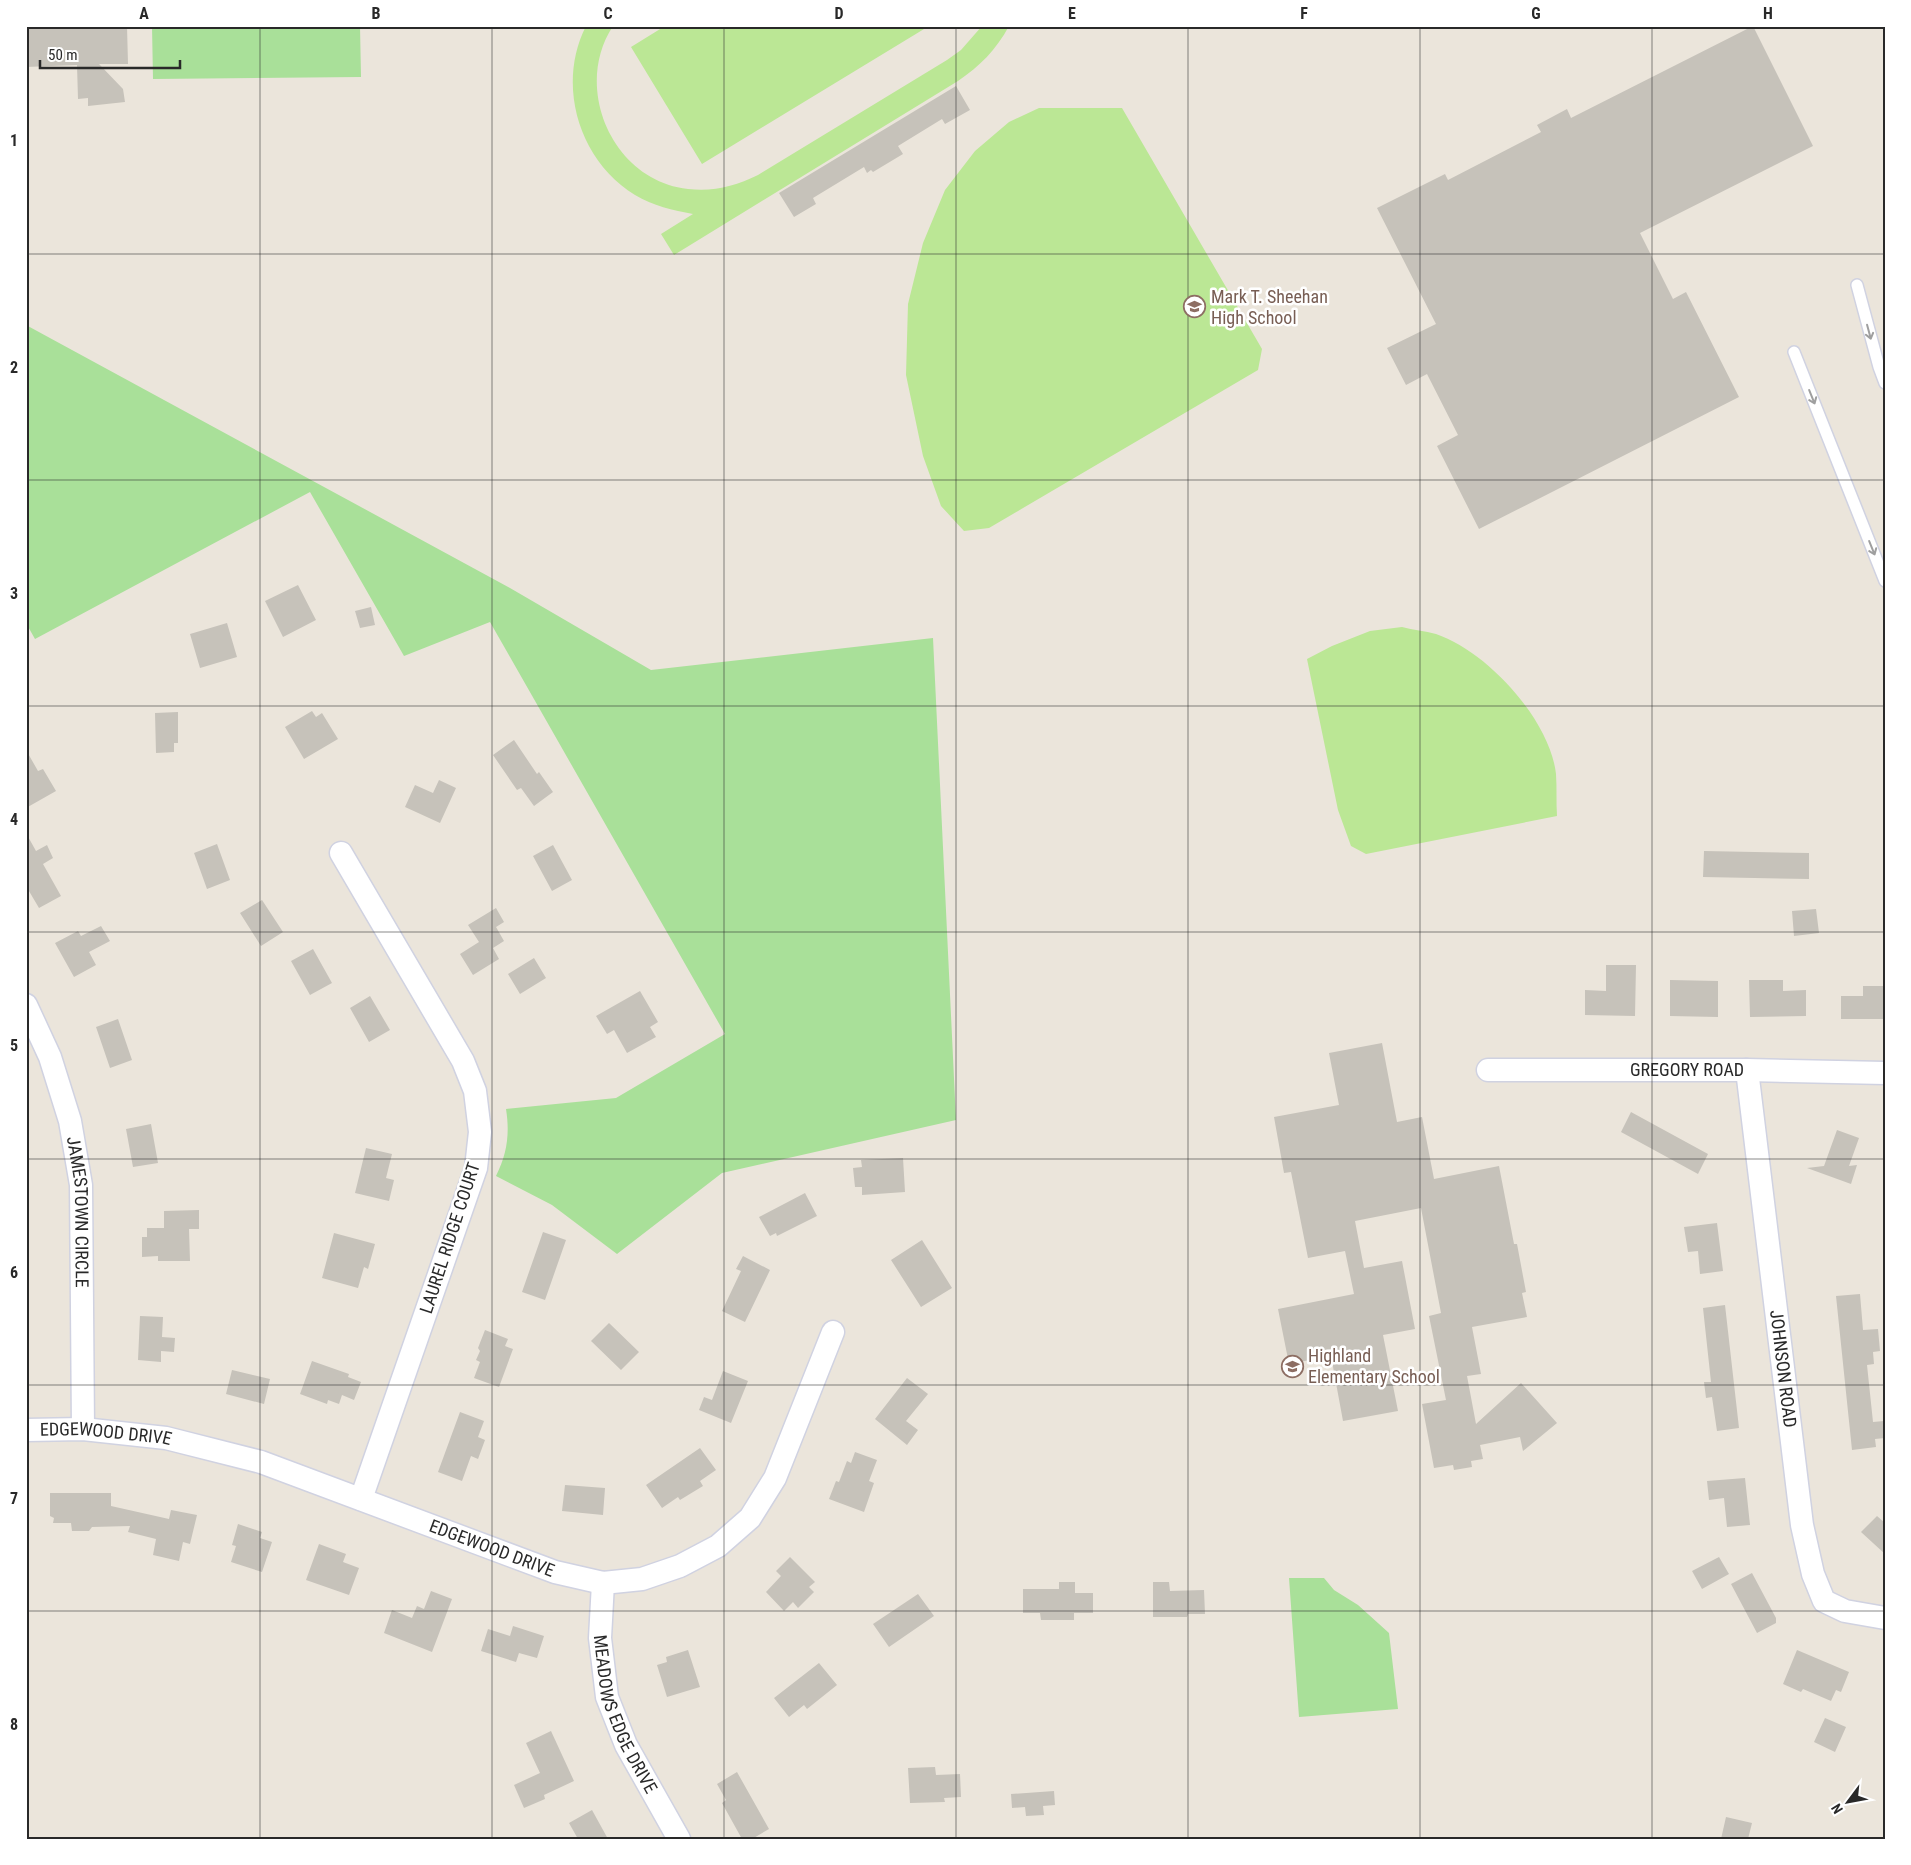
<svg xmlns="http://www.w3.org/2000/svg" width="1911" height="1865" font-family="'Roboto Condensed',sans-serif">
	<style>
		.green { fill: #a9e099 }
		.pitch { fill: #bbe795 }
		.building { fill: #c6c2ba }
		.lines { fill: none; stroke-linecap: round; stroke-linejoin: round }
		.lane-casing { stroke: #d0d2e1; stroke-width: 14 }
		.street-casing { stroke: #d0d2e1; stroke-width: 25 }
		.lane { stroke: #fff; stroke-width: 11 }
		.street { stroke: #fff; stroke-width: 22 }
		.oneway { stroke: #9f9f9f }
		.grid { fill: none; stroke: #292929; stroke-width: 1; stroke-opacity: 0.55 }
		.labels { text-anchor: middle; stroke-width: 5; stroke-linejoin: round; paint-order: stroke }
		.education-label { font-size: 18px; fill: #785e54; stroke: #fff; text-anchor: start }
		.street-label { font-size: 18px; fill: #292929; stroke: #fff }
		.neatline { fill: none; stroke: #292929; stroke-width: 2 }
		.grid-label { font-size: 16px; text-anchor: middle; font-weight: bold; fill: #292929 }
	</style>
	<rect width="100%" height="100%" fill="#ebe5db"/>
	<path class="green" d="M152,26H360L361,77L153,79Z
		M26,325L510,588L651,670L933,638L956,1120L722,1173L617,1254L552,1205L496,1176C507,1154 510,1134 506,1109L616,1098L725,1034L490,622L404,656L310,492L35,639L26,623Z
		M1289,1578H1324L1334,1590L1358,1605L1389,1633L1398,1709L1299,1717Z"/>
	<path class="pitch" d="M586,26H613C572,88 613,181 688,189C714,192 735,186 758,175L947,60L961,50L982,26H1009C996,50 980,66 958,81L674,255L661,234L693,214C673,210 653,206 635,195C579,161 556,85 586,26Z
		M665,26H929L702,164L631,47Z
		M1039,108H1122L1262,349L1258,370L989,528L964,531L941,506L923,456L906,375L908,304L923,243L945,190L975,151L1009,122Z
		M1402,627C1413,630 1425,631 1436,634C1487,651 1550,720 1556,774C1557,788 1556,802 1557,816L1366,854L1351,846L1338,810L1307,659L1332,646L1370,631Z"/>
	<path class="building" d="M26,26H127L128,64H99L123,89L125,102L88,106V98L78,99L77,65L26,67Z
		M1753,26L1813,146L1640,233L1673,299L1686,292L1739,397L1479,529L1437,446L1458,435L1427,374L1406,385L1387,348L1436,324L1377,208L1445,174L1448,180L1541,132L1537,125L1567,109L1571,118Z
		M956,86L970,110L945,124L942,119L898,146L903,154L873,172L871,170L867,173L864,167L813,198L816,204L794,217L779,193Z
		M298,585L316,620L283,637L265,601Z
		M371,607L375,625L360,628L355,611Z
		M227,623L237,657L200,668L190,634Z
		M312,711L316,717L322,713L338,739L304,759L285,727Z
		M178,712V743H174V752L156,753L155,713Z
		M514,740L537,774L539,772L553,792L534,806L521,788L517,790L493,755Z
		M26,750L38,771L43,769L56,791L26,808Z
		M439,780L456,788L440,823L405,807L415,785L433,793Z
		M26,833L36,851L47,845L53,858L43,864L61,896L39,908L26,886Z
		M217,844L230,880L207,889L194,853Z
		M553,845L572,880L552,891L533,856Z
		M1704,851L1809,853V879L1703,877Z
		M262,900L283,932L261,946L240,913Z
		M496,908L504,922L496,927L504,941L493,948L499,959L473,975L460,954L479,942L468,925Z
		M1816,909L1819,933L1794,936L1792,911Z
		M101,926L110,941L89,952L96,965L74,977L55,943L78,931L81,936Z
		M313,949L332,983L310,995L291,961Z
		M534,958L546,978L520,994L508,974Z
		M1606,965H1636L1635,1016L1585,1015V990L1606,991Z
		M1670,980L1718,981V1017L1670,1016Z
		M1749,980H1783V991L1806,990V1016L1750,1017Z
		M1863,986H1885V1019H1841V996H1863Z
		M640,991L658,1022L650,1027L656,1037L627,1053L614,1030L607,1034L596,1016Z
		M370,996L390,1030L369,1042L350,1008Z
		M118,1019L132,1060L110,1068L96,1027Z
		M1382,1043L1397,1122L1422,1117L1434,1179L1499,1166L1514,1244H1517L1526,1292L1522,1293L1527,1317L1472,1327L1481,1374L1467,1376L1476,1424L1521,1383L1557,1423L1523,1451L1520,1437L1480,1445L1483,1459L1471,1461L1472,1467L1454,1470L1453,1465L1434,1468L1422,1404L1446,1400L1429,1316L1441,1313L1421,1208L1355,1221L1364,1268L1402,1261L1415,1329L1383,1335L1398,1411L1343,1421L1331,1356L1289,1364L1278,1309L1354,1294L1345,1251L1308,1258L1291,1172L1284,1173L1274,1117L1339,1105L1329,1053Z
		M1631,1112L1708,1154L1698,1174L1621,1132Z
		M151,1124L158,1163L133,1167L126,1129Z
		M1837,1130L1859,1138L1849,1166L1857,1165L1851,1184L1807,1168L1824,1166Z
		M366,1148L392,1154L386,1178L394,1180L389,1201L355,1193Z
		M903,1158L905,1192L862,1195V1187H855L853,1168L862,1167L861,1160Z
		M805,1193L817,1216L777,1236L776,1233L770,1236L759,1217Z
		M199,1210V1229H189L190,1261H158V1256L142,1257V1237H147V1228H164V1211Z
		M1717,1223L1723,1271L1700,1274L1698,1251L1688,1252L1684,1227Z
		M543,1232L566,1240L545,1300L522,1292Z
		M334,1233L375,1244L368,1269L364,1267L358,1288L322,1278Z
		M922,1240L952,1288L921,1307L891,1260Z
		M743,1256L770,1270L745,1322L722,1311L741,1271L736,1269Z
		M1860,1294L1863,1330L1878,1329L1880,1351L1873,1352L1874,1364L1867,1365L1873,1422L1884,1421L1885,1438L1875,1439L1876,1447L1852,1450L1836,1296Z
		M1725,1305L1739,1428L1717,1431L1712,1397L1706,1398L1704,1382H1711L1703,1308Z
		M140,1316L163,1317L162,1337L175,1338L174,1352L161,1351V1362L138,1360Z
		M609,1323L639,1352L621,1370L591,1341Z
		M485,1330L508,1339L505,1346L513,1349L499,1387L474,1378L480,1362L476,1360L480,1351L478,1348Z
		M312,1361L349,1374L348,1377L361,1382L354,1400L342,1395L339,1404L328,1400L327,1404L300,1394Z
		M232,1370L270,1379L264,1404L226,1394Z
		M723,1371L748,1381L731,1423L699,1410L704,1397L712,1400Z
		M907,1378L928,1394L906,1421L918,1430L907,1445L875,1419Z
		M460,1412L484,1421L478,1437L485,1440L478,1459L471,1456L462,1481L438,1472Z
		M700,1448L716,1470L700,1481L703,1486L680,1500L678,1497L662,1508L646,1485Z
		M855,1452L877,1460L869,1481L874,1483L864,1512L829,1499L836,1481L839,1482L847,1461L851,1463Z
		M1745,1478L1750,1525L1727,1527L1724,1498L1709,1500L1707,1481Z
		M565,1485L605,1488L603,1515L562,1511Z
		M50,1493H111V1506L169,1519L171,1510L197,1515L190,1544L183,1542L179,1561L153,1555L156,1539L128,1532L130,1526L92,1527L89,1531H72L71,1523H53L54,1518L50,1516Z
		M1877,1516L1885,1523V1554L1861,1532Z
		M238,1524L262,1532L260,1538L272,1542L262,1572L231,1562L236,1546L232,1545Z
		M319,1544L346,1554L343,1562L359,1568L349,1595L306,1580Z
		M790,1557L815,1582L809,1587L814,1592L798,1608L793,1602L784,1611L766,1592L781,1576L776,1571Z
		M1719,1557L1729,1574L1702,1589L1692,1571Z
		M1752,1573L1776,1618V1623L1757,1633L1731,1584Z
		M1059,1582H1075V1593H1093V1613H1074V1620H1041L1040,1613H1023V1589H1059Z
		M1153,1582H1169L1170,1591L1204,1590L1205,1614H1188L1187,1617H1153Z
		M431,1591L452,1599L432,1652L384,1633L392,1610L412,1618L417,1606L424,1609Z
		M918,1594L934,1616L889,1647L873,1624Z
		M513,1626L544,1636L537,1658L519,1653L516,1662L481,1651L488,1629L510,1636Z
		M688,1650L700,1687L667,1697L657,1665L667,1662L666,1657Z
		M1797,1650L1849,1672L1841,1692L1836,1690L1831,1701L1803,1689L1801,1692L1783,1684Z
		M819,1663L837,1685L807,1709L804,1705L789,1717L774,1698Z
		M1825,1718L1846,1727L1835,1752L1814,1742Z
		M551,1731L574,1781L544,1795L545,1799L524,1808L514,1785L540,1773L526,1743Z
		M935,1767L936,1775L960,1774L961,1797L944,1798L945,1802L910,1803L908,1768Z
		M737,1772L769,1829L752,1839H742L722,1803L726,1800L717,1784Z
		M1054,1791L1055,1805L1043,1806L1044,1815L1026,1816L1025,1807L1012,1808L1011,1794Z
		M592,1810L608,1839H578L569,1823Z
		M1726,1817L1752,1823L1748,1839H1721Z"/>
	<g class="lines">
		<defs>
			<path id="lane" d="M1857,285L1879,367L1885,383
				M1794,352L1885,581"/>
			<g id="street">
				<path d="M341,853L463,1061L475,1091L480,1132L476,1168L361,1499"/>
				<path id="s1" d="M26,1005L50,1057L70,1121L81,1185L83,1429"/>
				<path id="s2" d="M1488,1070H1747L1885,1073"/>
				<path id="s3" d="M1747,1070L1802,1525L1813,1574L1824,1601L1845,1611L1885,1618"/>
				<path id="s4" d="M26,1430L83,1429L166,1438L261,1462L555,1572L603,1583L642,1579L680,1566L718,1546L750,1518L775,1478L833,1332"/>
				<path id="s5" d="M603,1583L600,1638L607,1697L626,1745L679,1839"/>
			</g>
		</defs>
		<use href="#lane" class="lane-casing"/>
		<use href="#street" class="street-casing"/>
		<use href="#lane" class="lane"/>
		<use href="#street" class="street"/>
	</g>
	<defs><path id="oneway-shaft" d="M-6 0H5M1.5-3L5.5 0L1.5 3" fill="none" stroke-width="1.6" stroke-linecap="round" stroke-linejoin="round" transform="scale(1.25)"/></defs>
	<g class="oneway">
		<use href="#oneway-shaft" transform="translate(1869 332) rotate(75)"/>
		<use href="#oneway-shaft" transform="translate(1812 397) rotate(68)"/>
		<use href="#oneway-shaft" transform="translate(1872 548) rotate(68)"/>
	</g>
	<path class="grid" d="M260,26V1839M492,26V1839M724,26V1839M956,26V1839M1188,26V1839M1420,26V1839M1652,26V1839M26,254H1885M26,480H1885M26,706H1885M26,932H1885M26,1159H1885M26,1385H1885M26,1611H1885"/>
	<defs>
		<symbol id="school-ring" viewBox="-11 -11 22 22"><circle r="9.5" fill="#fff" stroke="#8d6e63" stroke-width="1.5"/><path d="M0-5L7-2L0 1L-7-2ZM-4 1L0 2.5L4 1V4Q0 6-4 4Z" fill="#8d6e63"/></symbol>
	</defs>
	<g fill-rule="evenodd">
		<use href="#school-ring" x="1182" y="294" width="25" height="25"/>
		<use href="#school-ring" x="1280" y="1354" width="25" height="25"/>
	</g>
	<g class="labels">
		<g class="education-label">
			<text x="1211" y="303">Mark T. Sheehan<tspan x="1211" dy="21">High School</tspan></text>
			<text x="1308" y="1362">Highland<tspan x="1308" dy="21">Elementary School</tspan></text>
		</g>
		<g class="street-label">
			<text dy="6" stroke="none"><textPath href="#s2" startOffset="199">GREGORY ROAD</textPath></text>
			<text dy="6" stroke="none"><textPath href="#s1" startOffset="216">JAMESTOWN CIRCLE</textPath></text>
			<text transform="translate(450 1238) rotate(-72)" y="6">LAUREL RIDGE COURT</text>
			<text dy="6" stroke="none"><textPath href="#s3" startOffset="301">JOHNSON ROAD</textPath></text>
			<text dy="6" stroke="none"><textPath href="#s4" startOffset="80">EDGEWOOD DRIVE</textPath></text>
			<text dy="6" stroke="none"><textPath href="#s4" startOffset="485">EDGEWOOD DRIVE</textPath></text>
			<text dy="6" stroke="none"><textPath href="#s5" startOffset="136">MEADOWS EDGE DRIVE</textPath></text>
		</g>
	</g>
	<rect width="1911" height="1865" fill="none" stroke="#ffffff" stroke-width="55"/>
	<g transform="translate(1848 1802) rotate(238)" stroke="#ffffff" stroke-width="4" paint-order="stroke">
	<path d="M0-4L9 19L0 12L-9 19Z" fill="#292929"/>
	<text y="-8" font-size="14" font-weight="bold" text-anchor="middle" fill="#292929">N</text>
	</g>
	<path d="M40 60v8h140v-8" fill="none" stroke="#292929" stroke-width="2.5"/>
	<text x="48" y="60" font-size="15" fill="#292929" stroke="#ffffff" stroke-width="4" paint-order="stroke">50 m</text>
	<rect x="28" y="28" width="1856" height="1810" class="neatline"/>
	<g class="grid-label">
		<text x="144" y="19">A</text>
		<text x="376" y="19">B</text>
		<text x="608" y="19">C</text>
		<text x="839" y="19">D</text>
		<text x="1072" y="19">E</text>
		<text x="1304" y="19">F</text>
		<text x="1536" y="19">G</text>
		<text x="1768" y="19">H</text>
		<text x="14" y="146">1</text>
		<text x="14" y="373">2</text>
		<text x="14" y="599">3</text>
		<text x="14" y="825">4</text>
		<text x="14" y="1051">5</text>
		<text x="14" y="1278">6</text>
		<text x="14" y="1504">7</text>
		<text x="14" y="1730">8</text>
	</g>
</svg>
